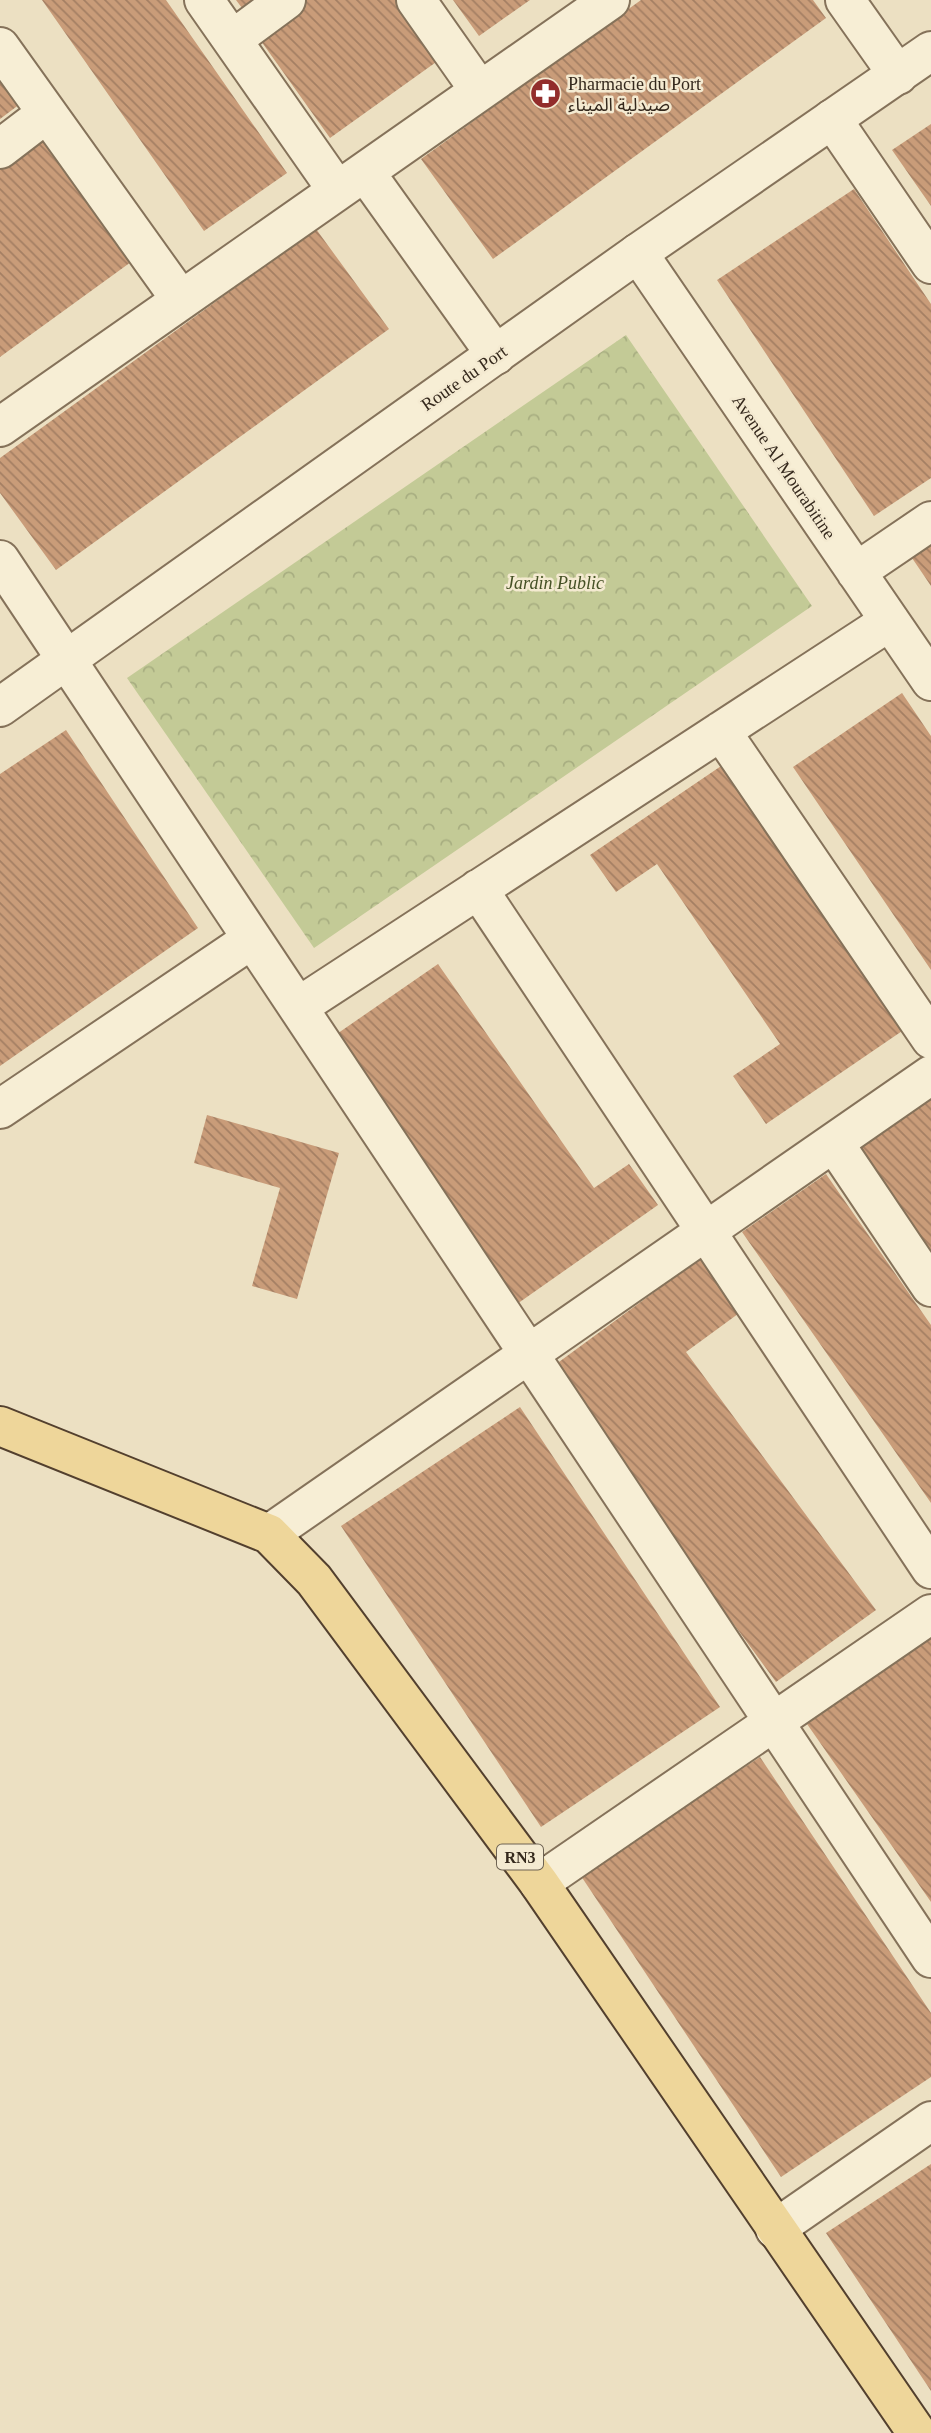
<svg xmlns="http://www.w3.org/2000/svg" width="931" height="2433" font-family="'Times New Roman','Noto Sans Arabic',serif">
	<style>
		.forest { fill: url(#forest-crowns) }
		.building { fill: url(#building-back-hatch) }
		.lines { fill: none; stroke-linecap: round; stroke-linejoin: round }
		.minor-casing { stroke: #85725a; stroke-width: 42 }
		.tertiary-casing { stroke: #85725a; stroke-width: 42 }
		.primary-casing { stroke: #53402e; stroke-width: 42 }
		.minor { stroke: #f7eed5; stroke-width: 38 }
		.tertiary { stroke: #f7eed5; stroke-width: 38 }
		.primary { stroke: #eed69a; stroke-width: 38 }
		.labels { text-anchor: middle; stroke-width: 5; stroke-linejoin: round; paint-order: stroke }
		.shield { fill: #f4ead1; stroke: #6e6353; stroke-width: 2 }
		.shield-label { font-size: 16px; font-weight: bold; fill: #35291d }
		.poi-label { font-size: 18px; fill: #35291d; stroke: #f4ead1; text-anchor: start }
		.street-label { font-size: 18px; fill: #35291d; stroke: #f4ead1 }
		.park-label { font-size: 18px; font-style: italic; fill: #455125; stroke: #f4ead1 }
	</style>
	<defs>
		<pattern id="forest-crowns" width="20" height="18" patternUnits="userSpaceOnUse" patternTransform="scale(1.75)"><rect width="20" height="18" fill="#c3ca96"/><path d="M2 6a3 3 0 1 1 6 0M12 15a3 3 0 1 1 6 0" fill="none" stroke="#a8ae81"/></pattern>
		<pattern id="building-back-hatch" width="6" height="6" patternUnits="userSpaceOnUse" patternTransform="scale(1.75)"><rect width="6" height="6" fill="#c99c79"/><path d="M-1 5l2 2M0 0l6 6M5-1l2 2" fill="none" stroke="#a47f63"/></pattern>
	</defs>
	<rect width="100%" height="100%" fill="#ece0c2"/>
	<path class="forest" d="M626,335L812,606L314,948L127,678Z"/>
	<path class="building" d="M42,0H166L287,173L204,231Z
		M236,0H261L245,12Z
		M305,0H396L439,60L330,138L256,34Z
		M453,0H530L479,36Z
		M641,0H813L826,18L493,259L421,159Z
		M0,77L20,104L0,119Z
		M931,124V206L892,150Z
		M42,139L131,262L0,357V170Z
		M854,189L931,304V478L874,516L717,280Z
		M316,229L389,329L56,570L0,493V458Z
		M931,541V586L910,555Z
		M902,693L931,736V970L793,767Z
		M66,730L198,928L0,1066V774Z
		M727,762L908,1027L766,1124L733,1076L780,1044L657,864L616,892L590,855Z
		M438,964L594,1188L629,1164L658,1205L517,1304L331,1038Z
		M931,1097V1259L855,1150Z
		M207,1115L339,1153L297,1299L252,1286L280,1188L194,1163Z
		M826,1174L931,1325V1503L742,1232Z
		M702,1257L742,1311L686,1352L876,1610L776,1682L548,1370Z
		M520,1407L720,1707L541,1827L341,1526Z
		M931,1638V1902L807,1724Z
		M760,1757L931,2013V2077L781,2177L581,1876Z
		M931,2164V2391L826,2233Z"/>
	<g class="lines">
		<defs>
			<path id="minor" d="M204,0L337,190
				M416,0L480,91
				M845,0L898,75
				M232,40L286,0
				M0,47L181,300
				M832,119L931,264
				M0,149L47,113
				M365,172L496,355
				M638,253L931,681
				M0,427L610,0
				M0,560L931,1958
				M856,572L931,521
				M721,731L931,1039
				M478,889L931,1569
				M298,1007L890,621
				M0,1109L252,939
				M834,1143L931,1287
				M269,1534L931,1075
				M539,1883L931,1614
				M775,2229L931,2121"/>
			<path id="tertiary" d="M0,707L638,253L931,51"/>
			<path id="primary" d="M0,1426L269,1534L314,1580L539,1883L917,2433"/>
		</defs>
		<use href="#minor" class="minor-casing"/>
		<use href="#tertiary" class="tertiary-casing"/>
		<use href="#primary" class="primary-casing"/>
		<use href="#minor" class="minor"/>
		<use href="#tertiary" class="tertiary"/>
		<use href="#primary" class="primary"/>
	</g>
	<defs>
		<symbol id="pharmacy-disc" viewBox="-11 -11 22 22"><circle r="9.5" fill="#922d2c" stroke="#f4ead1"/><path d="M-2-6h4v4h4v4h-4v4h-4v-4h-4v-4h4Z" fill="#fff"/></symbol>
	</defs>
	<g fill-rule="evenodd">
		<use href="#pharmacy-disc" x="528" y="76" width="35" height="35"/>
	</g>
	<g class="labels">
		<rect class="shield" x="497" y="1844.5" width="46" height="25" rx="5"/>
		<g class="shield-label">
			<text x="520" y="1863">RN3</text>
		</g>
		<g class="poi-label">
			<text x="568" y="90">Pharmacie du Port<tspan x="568" dy="21">صيدلية الميناء</tspan></text>
		</g>
		<g class="street-label">
			<text transform="translate(464 378) rotate(-35)" y="6">Route du Port</text>
			<text transform="translate(784 467) rotate(56)" y="6">Avenue Al Mourabitine</text>
		</g>
		<g class="park-label">
			<text x="555" y="589">Jardin Public</text>
		</g>
	</g>
</svg>
